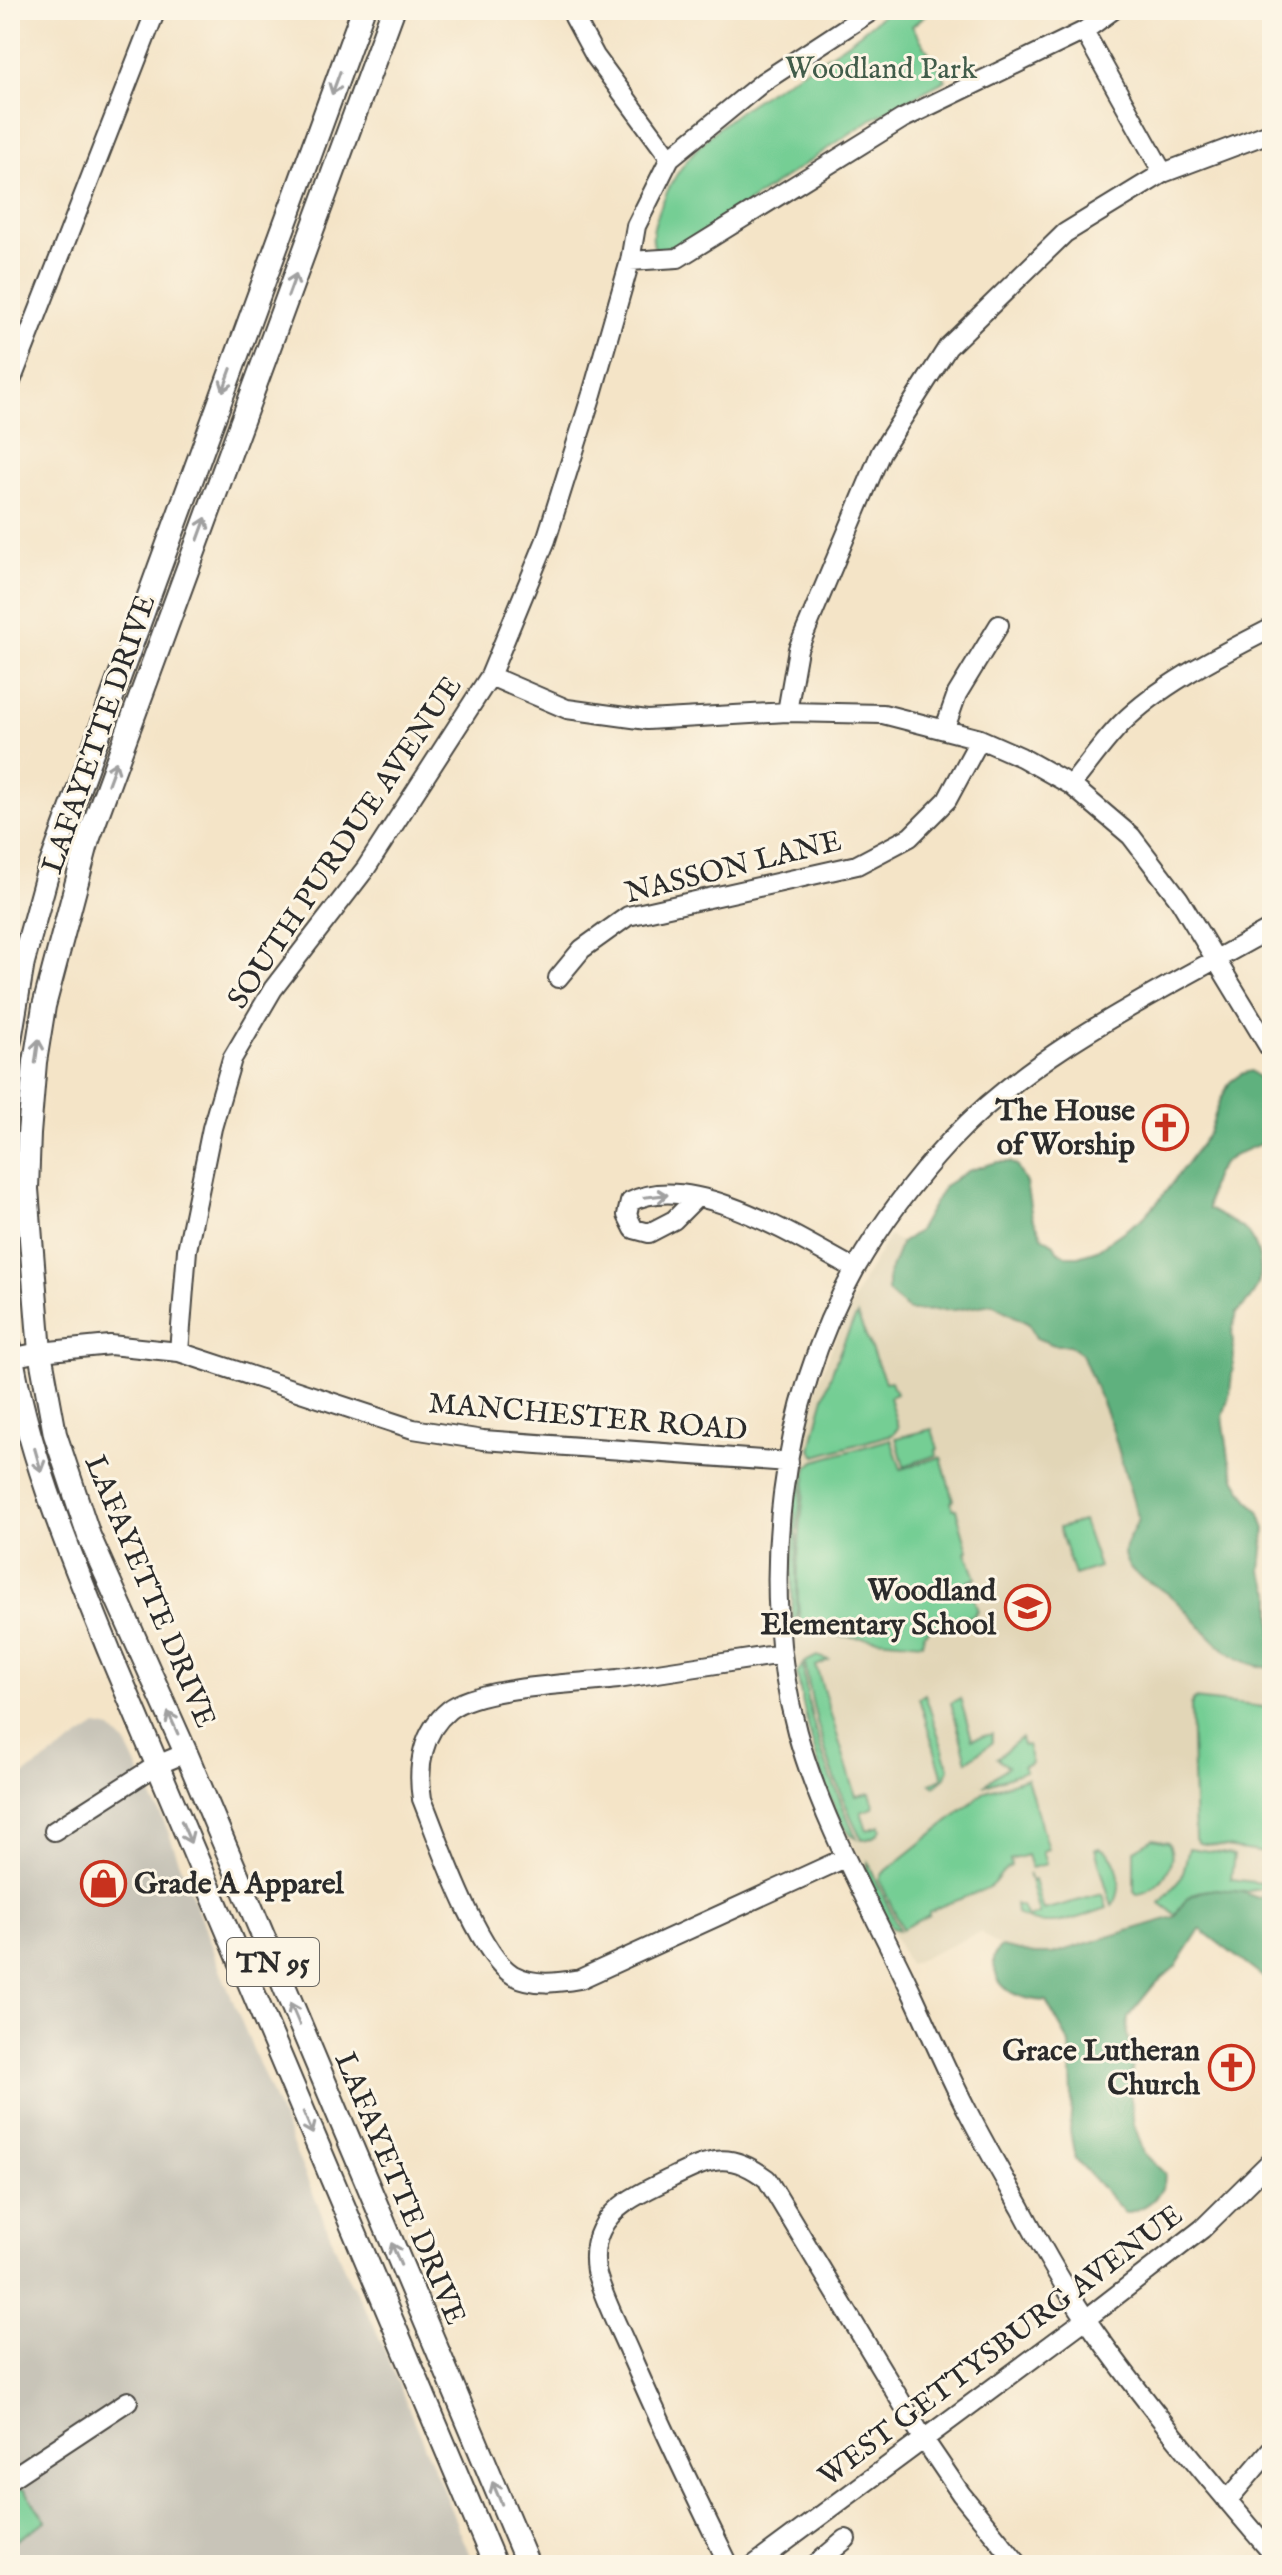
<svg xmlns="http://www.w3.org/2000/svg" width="1282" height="2575" font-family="'IM FELL English',serif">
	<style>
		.built { fill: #e2d6b7 }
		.industrial { fill: #c8c4b8 }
		.green { fill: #74ce94; stroke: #507c60; stroke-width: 2 }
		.forest { fill: #5fb17e; stroke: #456e54; stroke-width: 2 }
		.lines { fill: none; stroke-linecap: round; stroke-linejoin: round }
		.minor-casing { stroke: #494742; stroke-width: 22 }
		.major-casing { stroke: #494742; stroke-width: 26 }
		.minor { stroke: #fff; stroke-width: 18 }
		.major { stroke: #fff; stroke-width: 22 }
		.oneway { stroke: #a0a0a0 }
		.labels { text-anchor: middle; stroke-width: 6; stroke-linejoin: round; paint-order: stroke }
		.shield { fill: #fcf5e5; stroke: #6a6863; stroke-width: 2 }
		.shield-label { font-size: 28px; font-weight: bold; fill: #2b2b2b }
		.park-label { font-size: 30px; fill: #415c4a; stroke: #fcf5e5 }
		.street-label { font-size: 30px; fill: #2b2b2b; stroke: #fcf5e5 }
		.poi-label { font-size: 30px; font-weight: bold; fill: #2b2b2b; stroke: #fcf5e5; text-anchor: end }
	</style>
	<rect width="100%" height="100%" fill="#fcf5e5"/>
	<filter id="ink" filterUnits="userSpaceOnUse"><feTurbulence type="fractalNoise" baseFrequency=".0125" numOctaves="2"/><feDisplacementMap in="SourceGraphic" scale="16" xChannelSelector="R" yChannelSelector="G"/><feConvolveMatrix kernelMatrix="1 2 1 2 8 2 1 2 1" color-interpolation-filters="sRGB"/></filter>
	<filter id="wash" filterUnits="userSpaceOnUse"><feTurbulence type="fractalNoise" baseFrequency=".006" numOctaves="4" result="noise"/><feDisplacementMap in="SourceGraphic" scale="32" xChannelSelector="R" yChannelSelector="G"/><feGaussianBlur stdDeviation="1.8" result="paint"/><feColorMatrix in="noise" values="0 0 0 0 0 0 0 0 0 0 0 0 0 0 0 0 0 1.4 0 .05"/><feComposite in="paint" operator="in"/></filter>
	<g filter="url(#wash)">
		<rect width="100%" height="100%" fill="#f4e4c7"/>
		<path class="built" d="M889,1236L1090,1336L1272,1622V1960L1264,1978L1200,1929L1021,1963L980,1932L908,1965L865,1875L825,1781L804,1711L790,1622L788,1571L791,1517L798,1465L807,1422L820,1377L839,1330L864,1279Z"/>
		<path class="industrial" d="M97,1726L111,1729L126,1744L166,1826L223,1977L346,2273L374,2325L474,2565H10V1784Z"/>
		<path class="green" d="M889,10H932L912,26L946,80L870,120L678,250L661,251L654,247C650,232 656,220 661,206C689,128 776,89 841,47C858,36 873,22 889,10Z
			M857,1315L885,1382L891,1381L896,1394L889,1397L898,1428L893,1434L816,1456L811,1450C820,1404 835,1356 857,1315Z
			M932,1429L938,1449L936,1450L937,1455L904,1466L896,1438Z
			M891,1439L901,1469L941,1457L953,1500L951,1502L953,1509H956L968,1551L966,1552L976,1578L968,1581L978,1611L975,1612V1615L931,1628L924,1634L922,1643L805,1633C790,1614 802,1494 808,1467L815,1461Z
			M798,1466L804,1468L797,1534V1627L793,1621L792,1574L795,1513L792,1511Z
			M1083,1521L1099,1567L1074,1575L1059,1528Z
			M817,1656L829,1660L816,1666L856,1796L870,1793L874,1805L873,1808L861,1812L867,1830L880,1826L881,1829C879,1835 869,1840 862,1840C834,1784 814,1725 805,1662Z
			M803,1664C808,1726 832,1783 857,1839C828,1823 803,1708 797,1674Z
			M925,1694L949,1768L946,1777L935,1786L931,1783L943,1778L919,1698Z
			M960,1698L972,1739L992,1734V1743L967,1761L951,1703Z
			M1194,1699L1272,1708V1854L1199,1843L1195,1839L1191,1705Z
			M1021,1738L1023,1746L1027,1745L1032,1763L1023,1766L1025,1771L983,1786L1008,1766L997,1758Z
			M1027,1778L1048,1849L1042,1851L1046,1864L1031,1868L1027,1855L1010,1860L1011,1866C1000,1870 998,1882 989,1887C971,1897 948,1901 929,1912V1915L902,1929L879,1879L881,1875L986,1791Z
			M1153,1839L1168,1842C1180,1863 1159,1892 1137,1894L1134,1891V1850Z
			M1100,1848C1120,1855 1125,1891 1112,1906L1095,1849Z
			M1189,1848L1234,1855L1231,1879L1261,1883L1262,1860L1272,1861V1886C1262,1888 1250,1892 1241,1892C1211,1890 1192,1883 1176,1915L1160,1903L1182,1877Z
			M868,1862L899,1930L891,1928L865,1875Z
			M1028,1873L1031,1881L1034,1880L1043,1910L1103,1894L1107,1908C1077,1918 1046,1933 1016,1914L1015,1904L1022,1907L1027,1918L1039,1914Z
			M13,2486L25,2490L46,2521L10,2544V2488Z"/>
		<path class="forest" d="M1251,1071C1279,1092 1272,1108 1272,1139C1232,1157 1210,1157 1208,1209C1220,1216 1235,1222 1246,1231C1252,1236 1256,1246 1258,1253C1265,1279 1256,1296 1236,1313L1232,1333L1234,1355L1230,1392L1223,1417L1229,1458L1236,1480L1249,1501L1259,1511L1265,1529L1261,1571L1272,1594V1685L1270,1668C1220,1663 1202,1621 1167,1593C1153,1582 1131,1577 1125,1558C1120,1545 1136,1531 1138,1518L1112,1427L1082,1354L1069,1345H1054L1036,1338L1029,1324L992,1304L955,1310L909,1311L888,1292V1276L901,1243L918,1231L944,1186L968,1171L997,1162H1010L1016,1165L1026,1183L1032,1217L1043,1237L1054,1244L1057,1251L1067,1256H1078L1097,1250L1144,1217L1160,1199L1209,1133L1219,1103L1230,1082L1241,1074Z
			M1217,1889L1242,1892L1258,1898L1272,1896V1977L1264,1978L1200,1929L1176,1966L1153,1986L1128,2017L1127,2034L1133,2061L1130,2092L1134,2124L1144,2153L1165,2174C1165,2197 1145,2209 1125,2213L1075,2158L1070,2131L1072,2097L1070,2044L1046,2001C1025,2000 999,1993 995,1970C993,1960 993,1954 1001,1947L1034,1954H1052L1174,1917C1187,1895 1193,1892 1217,1889Z"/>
	</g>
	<g filter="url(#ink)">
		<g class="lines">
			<defs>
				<path id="minor" d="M574,10V17L595,56L670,158
					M1084,31L1163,173
					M630,261L678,258L902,119L1084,31L1113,10
					M10,384L156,10
					M490,676L567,709L647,720L787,712L883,714L980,739L1021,757L1071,785L1131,836L1179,899L1272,1052
					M787,712L798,649L881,452L948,347L1065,233L1163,173L1272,132
					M945,728L957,694L999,625
					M1071,785C1088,765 1103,742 1122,723C1162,683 1222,654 1272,628
					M1272,928C1162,991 1038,1047 950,1141C915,1179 881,1224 855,1269C780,1401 757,1585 797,1732C823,1825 872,1908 913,1995C931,2034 948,2074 968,2112C985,2145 1003,2176 1021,2208C1041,2246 1062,2284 1086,2319C1143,2401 1207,2477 1272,2553
					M558,978L582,949L628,916L857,865L910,837L947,800L980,739
					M697,1197L674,1220L649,1233L634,1229L627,1215L630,1202C692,1169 800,1240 855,1269
					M179,1352L187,1250L212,1128L232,1059L273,989L366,868L490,676L546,540L592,394L630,261L636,226L670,158L763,82L873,10
					M10,1358L40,1352L110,1345L179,1352L413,1429L483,1440L789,1462
					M782,1654C727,1662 673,1671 618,1679C578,1684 479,1686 449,1710C422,1732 417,1767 422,1799C438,1839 478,1955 513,1975C534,1986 557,1983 580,1979L845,1858
					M54,1831L157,1765L186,1753
					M10,2479L128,2401
					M1227,2501L1272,2448
					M729,2565C695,2496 662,2427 631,2356C620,2330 603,2298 596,2271C594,2258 595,2242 601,2230C613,2203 648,2190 673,2177C712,2158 730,2151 767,2179L923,2438L961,2494L1019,2565
					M754,2565L1086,2319L1202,2229L1272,2160
					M815,2565L846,2539"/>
				<path id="major" d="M393,10L88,840L44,1006L35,1062L29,1134L27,1189L40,1352L55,1434L89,1536L186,1753L528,2565
					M10,1040L23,962L46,878L363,10
					M10,1346C27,1453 70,1554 110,1653L495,2565"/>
			</defs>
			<use href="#minor" class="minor-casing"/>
			<use href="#major" class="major-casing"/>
			<use href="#minor" class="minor"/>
			<use href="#major" class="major"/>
		</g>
		<defs><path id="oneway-shaft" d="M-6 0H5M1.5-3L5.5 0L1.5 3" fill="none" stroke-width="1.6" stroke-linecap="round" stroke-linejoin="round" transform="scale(2)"/></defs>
		<g class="oneway">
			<use href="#oneway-shaft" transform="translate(336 83) rotate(110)"/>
			<use href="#oneway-shaft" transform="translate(292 285) rotate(-70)"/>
			<use href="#oneway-shaft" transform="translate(227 380) rotate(110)"/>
			<use href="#oneway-shaft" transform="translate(202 529) rotate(-70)"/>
			<use href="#oneway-shaft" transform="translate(112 773) rotate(-70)"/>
			<use href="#oneway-shaft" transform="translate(37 1051) rotate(-82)"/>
			<use href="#oneway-shaft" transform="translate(656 1196) rotate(-6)"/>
			<use href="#oneway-shaft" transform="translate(38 1460) rotate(74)"/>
			<use href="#oneway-shaft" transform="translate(173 1723) rotate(-114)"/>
			<use href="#oneway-shaft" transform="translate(186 1832) rotate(67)"/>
			<use href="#oneway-shaft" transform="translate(295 2014) rotate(-113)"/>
			<use href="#oneway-shaft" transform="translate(308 2123) rotate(67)"/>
			<use href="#oneway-shaft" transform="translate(396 2254) rotate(-113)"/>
			<use href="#oneway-shaft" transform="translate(497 2493) rotate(-113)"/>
		</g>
	</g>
	<defs>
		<symbol id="church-ring" viewBox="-11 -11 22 22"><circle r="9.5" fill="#fcf5e5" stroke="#c8321e" stroke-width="1.5"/><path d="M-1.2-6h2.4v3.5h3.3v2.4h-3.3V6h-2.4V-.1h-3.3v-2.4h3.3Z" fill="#c8321e"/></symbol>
		<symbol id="school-ring" viewBox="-11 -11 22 22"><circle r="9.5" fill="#fcf5e5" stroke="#c8321e" stroke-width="1.5"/><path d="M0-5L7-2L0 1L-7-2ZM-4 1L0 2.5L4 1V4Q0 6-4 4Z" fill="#c8321e"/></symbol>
		<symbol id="shop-ring" viewBox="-11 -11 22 22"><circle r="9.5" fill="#fcf5e5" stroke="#c8321e" stroke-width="1.5"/><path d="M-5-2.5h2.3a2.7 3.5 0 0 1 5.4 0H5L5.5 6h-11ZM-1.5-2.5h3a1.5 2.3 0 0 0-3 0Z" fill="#c8321e"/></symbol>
	</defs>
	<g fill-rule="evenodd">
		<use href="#church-ring" x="1140" y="1102" width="51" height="51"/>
		<use href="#school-ring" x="1002" y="1582" width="51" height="51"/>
		<use href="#shop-ring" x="78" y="1858" width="51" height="51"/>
		<use href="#church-ring" x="1206" y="2042" width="51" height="51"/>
	</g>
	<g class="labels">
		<rect class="shield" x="227" y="1938" width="92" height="48" rx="6"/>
		<g class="shield-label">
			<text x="273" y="1972">TN 95</text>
		</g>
		<g class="park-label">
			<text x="881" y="78">Woodland Park</text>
		</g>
		<g class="street-label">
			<text transform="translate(98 734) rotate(-71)" y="10">LAFAYETTE DRIVE</text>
			<text transform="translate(344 842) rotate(-56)" y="10">SOUTH PURDUE AVENUE</text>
			<text transform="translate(733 866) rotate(-14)" y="10">NASSON LANE</text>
			<text transform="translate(588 1416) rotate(5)" y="10">MANCHESTER ROAD</text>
			<text transform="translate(151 1591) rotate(67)" y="10">LAFAYETTE DRIVE</text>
			<text transform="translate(401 2188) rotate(67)" y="10">LAFAYETTE DRIVE</text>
			<text transform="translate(1000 2345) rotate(-37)" y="10">WEST GETTYSBURG AVENUE</text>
		</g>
		<g class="poi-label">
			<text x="1135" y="1120">The House<tspan x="1135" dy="34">of Worship</tspan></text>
			<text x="996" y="1600">Woodland<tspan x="996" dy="34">Elementary School</tspan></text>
			<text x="134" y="1893" text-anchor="start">Grade A Apparel</text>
			<text x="1200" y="2060">Grace Lutheran<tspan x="1200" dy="34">Church</tspan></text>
		</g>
	</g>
	<rect width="1282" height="2575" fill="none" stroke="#fcf5e5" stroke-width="40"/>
</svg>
